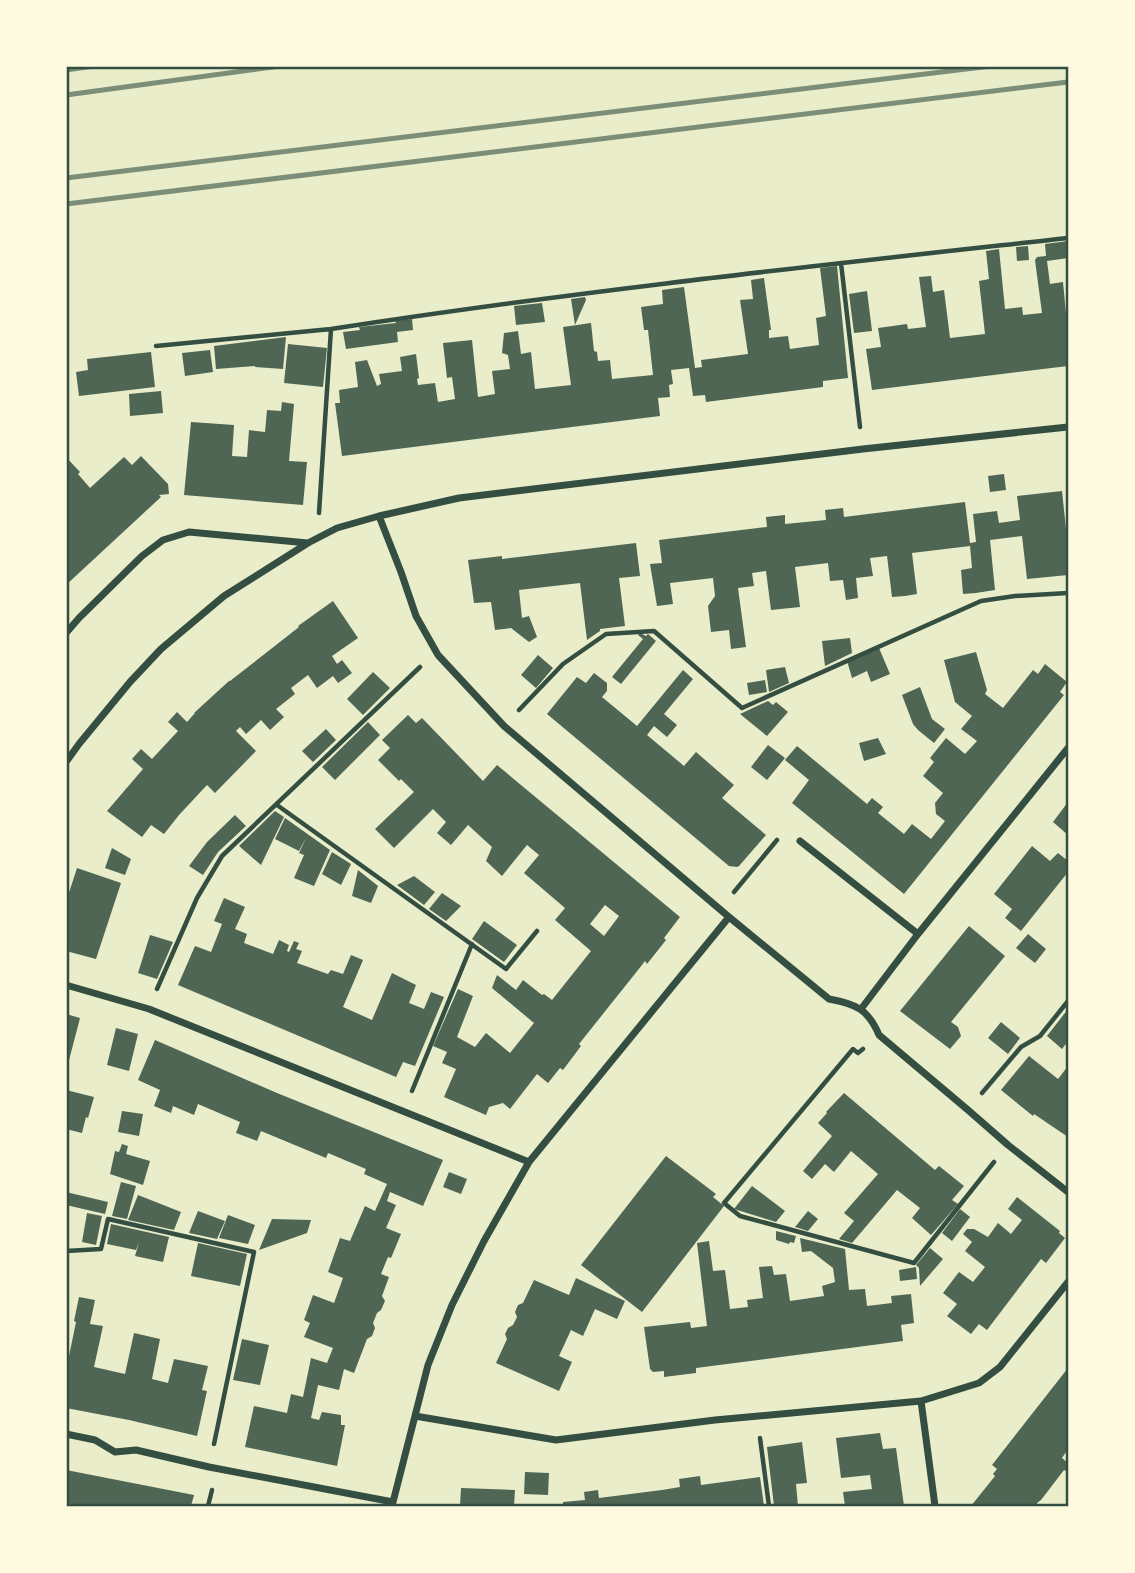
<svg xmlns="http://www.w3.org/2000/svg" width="1135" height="1573" font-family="'Public Sans',sans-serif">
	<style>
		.building { fill: #4f6655; fill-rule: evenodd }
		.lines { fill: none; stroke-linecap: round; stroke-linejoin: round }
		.path { stroke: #344e41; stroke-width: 4.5 }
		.minor { stroke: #344e41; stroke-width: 7 }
		.rail { stroke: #7c8e77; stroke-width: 5 }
		.neatline { fill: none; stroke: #344e41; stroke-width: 2.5 }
	</style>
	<rect width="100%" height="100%" fill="#e9edc9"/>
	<path class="building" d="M1068,241V258L1047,261L1050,284L1063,282L1067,324H1068V366L872,390L866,349L881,347L878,328L907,324L908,329L926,327L919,277L931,276L933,292L944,290L950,338L985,334L979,281L989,279L986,251L999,249L1005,309L1022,307L1023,315L1042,313L1035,260L1037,257L1046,256L1045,244Z
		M1028,246L1029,260L1017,261L1016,247Z
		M837,266L848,378L823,381V387L706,402L705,395L693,396L689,368L671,370L673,384L669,385L670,397L658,398L660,416L342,456L335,403H340L339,390L358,387L355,362L367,360L377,386L381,384L379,374L402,371L400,357L416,354L419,378L417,379L418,385L435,383L438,402L455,399L452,377L447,378L443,343L472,340L478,397L495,394L492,371L510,369L508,355L502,353L504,333L518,331L521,354L531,352L535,389L571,385L563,327L591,323L594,351L597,352L598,361L610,360L612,379L653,375L648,330H644L641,307L663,304L662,290L684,287L695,368L702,367L701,360L748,354L740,300L753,299L751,280L764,278L771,330H769V338L788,336L790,349L819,345L816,318L826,316L820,268Z
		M867,291L872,331L854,333L849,294Z
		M585,297L586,300L575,325L571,299Z
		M542,303L545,322L516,325L514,306Z
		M412,319L413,330L397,332L398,342L346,349L343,332L360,330L359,327L396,323L395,321Z
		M286,337L283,369L255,367V366L216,369L214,346Z
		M288,344L327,348L323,387L284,383Z
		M210,350L213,372L185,376L182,353Z
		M151,352L155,387L79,396L76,372L88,370L87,359Z
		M161,391L163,413L130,416L129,394Z
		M282,402L294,404L289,461L307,462L303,505L184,495L191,422L234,425L232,456L247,457L249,430L265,432L267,410L281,411Z
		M141,456L168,484L169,494L159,495L161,497L66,585V457L80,472L78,474L90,488L124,457L132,465Z
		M1004,474L1006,490L990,492L988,476Z
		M1062,491L1068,548V575L1027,579L1022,536L990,540L995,590L976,593L963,594L961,570L972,568L970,546L912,553L917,594L905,596L892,597L887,556L870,558L873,576L856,578L858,598L846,600L843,580L830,581L828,563L795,567L800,607L771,610L766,571L752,573L754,586L738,588L746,647L731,649L729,630L711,632L708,606L715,596L713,578L670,583L673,604L657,606L650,564L662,563L659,540L767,527L766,517L785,515V524L826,520L825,510L843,508L844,517L965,502L970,543L976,542L973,514L997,511L999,523L1020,520L1017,496Z
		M636,543L640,576L619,578L625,626L600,629V631L587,640L580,583L519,590L522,618L529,616L537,637L529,642L511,628L495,630L491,602L474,603L468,560L502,556V559Z
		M333,601L358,638L332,656L337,664L342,660L352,673L338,683L333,676L317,688L308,675L291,688L295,694L276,709L284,717L270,730L261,720L246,734L240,727L236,731L256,751L215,793L207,785L179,815L164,834L151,825L142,837L107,811L143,769L132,759L141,749L152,759L178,731L168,722L177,712L187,722L195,713H194L229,681H230L299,627L298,626Z
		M640,633L646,636L648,634L656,641L621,684L612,677L643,639L638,635Z
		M850,638L852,653L825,666L822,641Z
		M879,648L890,674L871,682L867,671L852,678L847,661Z
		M976,652L987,690L985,694L1003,708L1033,670L1038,674L1045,664L1067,682L1060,692L1064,695L904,894L792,803L809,780L785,760L797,746L867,804L872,798L883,807L878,813L904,834L912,824L931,839L945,821L936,814L935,803L943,793L923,776L934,762L930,758L946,738L965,754L977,741L961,729L972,716L955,702L944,660Z
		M538,655L553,668L536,688L521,675Z
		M785,667L789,683L769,692L766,670Z
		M683,670L693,679L664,714L677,725L667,737L654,726L647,735L684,766L696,752L734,785L722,798L766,835L739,866L737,867L729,866L547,714L577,677L586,683L594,673L607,683V691L602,697L637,726Z
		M373,672L390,688L363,715L347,699Z
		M765,680L767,692L749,695L747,683Z
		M920,687L932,719L945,729L934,743L918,730L913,724L902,695Z
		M768,701L773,705L776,702L788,712L767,736L740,714Z
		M408,715L416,723L422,718L483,781L497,765L680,917L664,938L666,940L647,964L645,961L642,965L579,1044L581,1046L563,1070L560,1068L548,1083L537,1074L510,1109L503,1103L489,1107L486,1115L444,1097L456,1069L442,1063L447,1052L433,1046L458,989L473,996L457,1037L475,1047L486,1033L510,1053L534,1023L492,988L497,975L516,990L523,980L542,995L544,994L552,1000L591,951L555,920L565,908L524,873L539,855L527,845L502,876L486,861L492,847L468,825L451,845L437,833L446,822L433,809L394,848L375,829L414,792L401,779L399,781L378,760L390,748L382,740ZM605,905L619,916L604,936L590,924Z
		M368,722L380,735L335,780L322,767Z
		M326,729L336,740L313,762L302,751Z
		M878,738L886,754L864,761L859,743Z
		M768,745L785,758L767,780L751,767Z
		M1068,802V835L1053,822Z
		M275,811L284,817L261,865L239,846Z
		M235,815L246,826L218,852L203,875L189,866L207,842Z
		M285,818L330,850L314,886L294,878L304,855L299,853L306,838L299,851L275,839Z
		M1032,846L1050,861L1058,853L1068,861V872L1021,931L1005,918L1012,909L994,894Z
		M112,848L131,859L125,875L105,868Z
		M332,852L351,864L341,885L322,874Z
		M77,868L121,883L96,959L66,951V902Z
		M358,870L378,886L371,903L352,896Z
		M414,876L435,892L424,905L397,885Z
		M442,893L461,906L446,921L429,909Z
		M224,898L245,907L235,929L247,934L244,943L273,954L279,940L289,945L287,951L289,952L294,941L299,943L296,949L302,951L297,963L328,974L331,970L343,974L351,955L363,960L343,1007L372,1020L392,973L416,985L409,1003L424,1009L431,992L444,997L415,1066L403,1062L396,1077L178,985L195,946L211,952L222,924L214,921Z
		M484,921L517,945L504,962L472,939Z
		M969,926L1005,956L951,1022L958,1027L961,1036L950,1049L900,1011Z
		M1028,934L1046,949L1035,963L1016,948Z
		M150,935L173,942L157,979L138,973Z
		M1068,1009V1041L1062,1049L1047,1036Z
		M66,1014L80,1018L67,1068H66Z
		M1001,1022L1020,1038L1008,1054L988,1038Z
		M116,1028L138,1034L129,1071L107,1065Z
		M155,1040L277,1093L443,1160L423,1206L390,1192L387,1201L396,1205L386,1228L401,1234L391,1258L388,1257L381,1274L389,1277L382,1296L385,1301L381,1310L377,1313L373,1323L375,1328L372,1336L367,1339L354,1373L344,1369L339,1390L318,1385L311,1418L319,1420L322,1412L341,1415V1425H345L337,1466L245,1447L254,1406L287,1413L291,1394L303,1397L311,1358L327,1363L333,1348L304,1337L310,1323L304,1320L313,1295L334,1303L343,1278L328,1272L340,1238L350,1241L365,1206L375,1211L387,1184L364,1174L366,1169L328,1153L326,1158L261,1131L257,1141L236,1133L240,1122L198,1104L194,1115L173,1106L171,1113L154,1106L160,1090L138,1080Z
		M1029,1056L1058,1079L1068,1066V1137L1034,1114L1033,1116L1001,1090Z
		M66,1090L94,1097L88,1118L86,1117L82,1133L66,1129Z
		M844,1093L935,1170L939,1166L964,1186L952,1200L958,1204L931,1235L912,1218L920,1208L897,1190L852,1243L839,1239L854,1221L844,1213L878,1174L851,1151L834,1172L825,1164L812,1179L803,1171L832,1136L818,1123L827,1113L826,1112Z
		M122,1111L143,1114L139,1136L118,1132Z
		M122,1144L128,1146L126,1154L150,1161L143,1185L110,1174L115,1151L119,1152Z
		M666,1156L716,1194L713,1197L724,1206L642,1312L581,1265Z
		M449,1172L467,1179L461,1194L443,1187Z
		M121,1182L136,1186L127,1219L112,1216Z
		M752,1186L785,1211L776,1222L734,1209Z
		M66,1192L108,1202L105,1214L66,1205Z
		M138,1195L181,1212L174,1230L128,1220Z
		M1017,1197L1060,1231L1059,1233L1065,1238L1046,1263L1041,1259L987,1330L979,1324L971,1334L947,1316L957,1304L943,1293L959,1272L973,1282L985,1267L965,1251L972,1242L963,1234L967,1229H974L988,1237L998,1223L1011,1234L1022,1220L1008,1209Z
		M960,1209L970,1217L952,1241L942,1233Z
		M198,1211L225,1221L217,1239L189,1233Z
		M808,1211L818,1219L808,1231L795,1227Z
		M87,1213L102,1216L96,1245L82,1242Z
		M228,1215L255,1225L248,1244L219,1238Z
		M272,1219L311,1220L307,1233L259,1250Z
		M111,1224L169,1237L163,1262L135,1256L139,1242L136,1250L107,1244Z
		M776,1231L796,1236L794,1243L790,1242L789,1244L776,1240Z
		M800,1238L845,1249L849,1290L865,1289L867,1306L892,1303L891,1296L911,1294L914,1323L901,1325L903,1341L696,1368V1373L664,1377V1371L653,1372L650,1369L644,1327L690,1322L691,1328L707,1326L697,1243L709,1241L713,1271L725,1270L730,1309L748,1307L747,1300L763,1298L759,1267L772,1266L774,1275L786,1274L790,1301L824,1296L822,1286L835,1282L833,1268L811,1251L802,1252Z
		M198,1243L247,1254L240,1286L191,1276Z
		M930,1248L943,1259L920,1286L919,1268L916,1265Z
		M916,1267L917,1279L900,1281L899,1270Z
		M576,1278L625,1301L617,1319L595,1309L583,1336L571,1330L559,1356L572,1362L559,1391L496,1363L507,1339L505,1334L508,1328L513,1325L517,1317L515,1312L518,1305L523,1303L534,1280L569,1295Z
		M79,1297L95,1300L90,1324L103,1326L94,1367L125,1374L134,1333L160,1339L152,1379L168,1383L174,1359L208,1366L202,1390L207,1391L197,1436L129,1420L66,1408V1361H68L76,1322L74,1321Z
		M242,1339L269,1345L260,1385L233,1380Z
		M1068,1368V1449L1062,1458L1068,1463V1472L1064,1470L1041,1500L1037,1503V1506H1000V1505L971,1506L995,1476L993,1474L997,1469L992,1465Z
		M880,1433L883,1449L896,1448L904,1506H845L843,1492L872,1489L870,1475L841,1478L836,1438Z
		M802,1442L807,1483L796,1484L798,1506H774L767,1447Z
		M66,1470L194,1495L191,1506H66Z
		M525,1472L549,1473L548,1495L524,1494Z
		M700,1476L701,1485L760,1477L764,1506H563V1502L585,1500L584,1492L598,1490L599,1498L662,1490L680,1487L679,1479Z
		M461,1488L515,1490L514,1506H460Z"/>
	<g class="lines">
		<path class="path" d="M841,263L860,427
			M156,346L331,329
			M319,513L331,329C576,291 823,265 1068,238
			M519,710L563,664L606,634L654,631L742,708L981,601L1015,596L1068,593
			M277,805L506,969L537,931
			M734,892L777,840
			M157,989L197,898L222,856L420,667
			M863,1049L858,1053L853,1049L724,1203L740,1216L914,1263L994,1162
			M412,1091L472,944
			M982,1093L1021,1047L1040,1036L1068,1001
			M66,1251L101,1249L108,1219L254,1252L214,1444
			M760,1438L769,1506
			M208,1506L212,1490"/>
		<path class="minor" d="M379,516L401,572L416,616L438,655L504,726L729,917L829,999C856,1004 868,1009 879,1035L968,1110L1008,1145L1068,1192
			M66,633L79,618L142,556L163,540L189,532L308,543
			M66,762L79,744L130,682L161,649L224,596L308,543L337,528L379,516L459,498L863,449L1068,427
			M800,841L918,934L861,1009
			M918,934L1068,748
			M66,985L149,1009L529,1162
			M415,1416L556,1440L715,1420L921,1401
			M66,1434L95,1440L115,1452L136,1450L209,1467L393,1502
			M392,1506L428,1365L452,1305L484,1241L529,1162L729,917
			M935,1506L921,1401L979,1383L1000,1367L1068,1282"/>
		<path class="rail" d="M66,70L94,66
			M66,95L280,66
			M66,178L991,66
			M66,204L1068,82"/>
	</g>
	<rect width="1135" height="1573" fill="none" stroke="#fefae0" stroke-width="136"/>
	<rect x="68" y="68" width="999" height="1437" class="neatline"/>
</svg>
